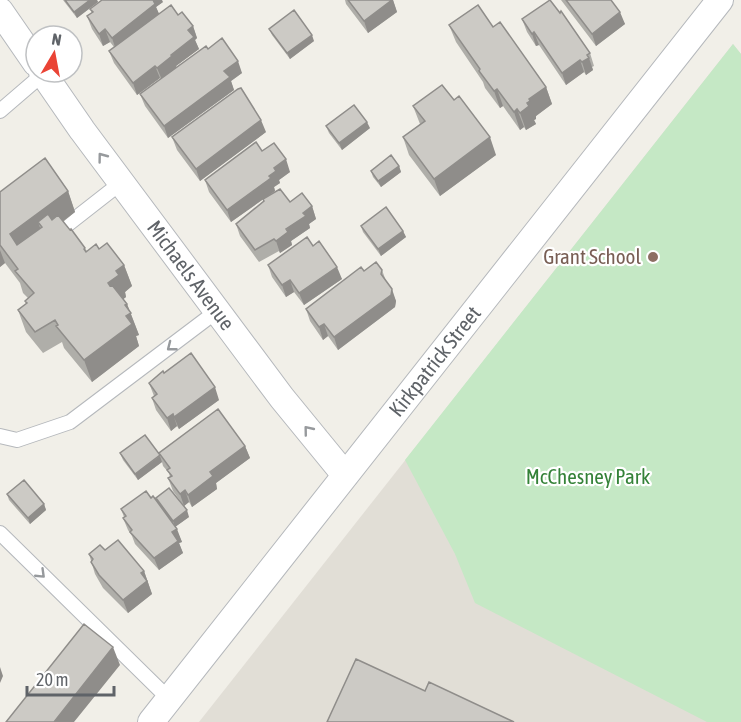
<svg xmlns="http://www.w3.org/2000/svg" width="741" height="722" font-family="'Asap Condensed',sans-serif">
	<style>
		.education { fill: #e1ded6 }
		.green { fill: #c5e8c5 }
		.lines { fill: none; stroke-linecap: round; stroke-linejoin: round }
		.lane-casing { stroke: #b5b8bc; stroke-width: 16 }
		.street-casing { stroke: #b5b8bc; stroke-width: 28 }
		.lane { stroke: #fff; stroke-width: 14 }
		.street { stroke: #fff; stroke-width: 26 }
		.wall { fill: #afaea9 }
		.shaded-wall { fill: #8f8d8a }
		.building { fill: #cccac5; stroke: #8f8d8a; stroke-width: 1.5 }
		.oneway { stroke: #979a9d }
		.education-dot { fill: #8d6e63; stroke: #fff; stroke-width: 2 }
		.labels { text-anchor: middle; stroke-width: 4.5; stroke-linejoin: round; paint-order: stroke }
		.education-label { font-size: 21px; fill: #785e54; stroke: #fff; text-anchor: end }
		.street-label { font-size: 21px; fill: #5f6368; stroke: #fff }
		.park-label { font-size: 21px; fill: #348238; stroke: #fff }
	</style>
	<rect width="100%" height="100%" fill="#f1efe8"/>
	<path class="education" d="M733,44L741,54V722H199Z"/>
	<path class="green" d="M733,44L741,54V722H707L475,603L455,554L405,460Z"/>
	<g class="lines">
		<defs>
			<path id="lane" d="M0,111L43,74
				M67,225L122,182
				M0,436L17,440L70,422L217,311
				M0,533L169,699"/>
			<g id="street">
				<path d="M0,11L36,63"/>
				<path id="s1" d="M42,72L82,130L282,398L345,475"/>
				<path id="s2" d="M151,722L720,0"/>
			</g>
		</defs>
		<use href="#lane" class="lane-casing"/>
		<use href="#street" class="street-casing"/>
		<use href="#lane" class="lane"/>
		<use href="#street" class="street"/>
	</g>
	<path class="wall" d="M63,0H97L98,2L77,18Z
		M345,0H393L397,12L368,33L346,4Z
		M561,0H611L625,24L596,46Z
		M163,2L156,7L159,14L178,15L193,26L197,38L195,40L199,49L176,66V67L208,49L242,73L231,81L234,90L168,138L145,106L140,94L161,79L160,78L137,95L114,63L109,51L114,47L110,42L103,46L92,29L87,16L92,13L90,9Z
		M522,19L590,53L594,66L592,67L593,70L586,75L584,72L566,85L539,45L536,46L527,32Z
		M449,25L493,27L546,87L552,104L536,116V119L534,120L536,124L526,130L524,127L520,130L503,106L500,108L485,88L483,82L456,42Z
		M269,29L314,41L290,59L272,35Z
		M413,106L496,155L440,196L409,155L403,137L420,124Z
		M326,126L370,128L342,150L329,133Z
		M266,132L200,181L177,150L172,137Z
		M262,151L290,172L279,180L280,183L274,187L275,191L265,198L312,206L316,219L309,224L310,228L291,241L292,245L280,253L279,251L259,262L240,236L236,224L264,201L263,199L231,222L209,192L205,180Z
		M399,166L401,172L381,187L373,177L371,171Z
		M68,191L75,212L63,222L87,251L99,249L124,265L132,286L125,292L126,297L123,299L127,304L139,335L136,336L139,346L92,382L64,348L62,342L43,353L26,332L18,310L26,304L25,301L28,298L23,293L20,283L5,263L0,267V192Z
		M361,226L403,231L406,237L381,256L363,232Z
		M313,246L342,279L304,305L294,292L286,297L272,277L268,265Z
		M382,270L386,281L396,301L395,307L338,350L328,336L323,340L310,321L306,309L364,271Z
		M149,383L219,400L179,429L177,426L171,431L156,410L152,398L154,396Z
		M245,446L250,458L216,483L217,489L192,507L189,502L184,506L173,491L168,478L170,477L169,473L163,466L162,462L138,480L123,460L120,453H159Z
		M7,494L44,504L46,510L30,524L9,500Z
		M151,498L189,517L175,527L182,542L179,543L183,553L159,570L135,544L132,536L128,530L123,518L124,517L121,509Z
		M105,550L144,571L152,594L128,613L103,588L95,574L89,554Z"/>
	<path class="shaded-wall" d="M90,0H97L98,2L77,18L74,12Z
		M151,0H162L163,2L156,7L160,16L116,50L112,38Z
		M392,0H393L397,12L368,33L364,21Z
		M620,12L625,24L596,46L592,34Z
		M193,26L197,38L195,40L199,49L176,66L177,69L162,80L157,68L171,55L188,30Z
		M105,29L110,42L103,46L99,34Z
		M534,32L539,45L536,46L532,34Z
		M312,35L314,41L290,59L287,53Z
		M589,58L593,70L586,75L582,62Z
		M580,60L584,72L566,85L562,73Z
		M238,61L242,73L231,81L234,90L168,138L164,126L224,71Z
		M155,66L160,78L137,95L133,83Z
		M546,87L552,104L536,116V119L534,120L536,124L526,130L520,113L527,103L529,99Z
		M497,89L503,106L500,108L494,91Z
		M517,109L524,127L520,130L514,112Z
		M261,120L266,132L200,181L196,169Z
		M367,122L370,128L342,150L339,143Z
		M490,137L496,155L440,196L434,179Z
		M286,159L290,172L279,180L280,183L274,187L275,191L231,222L227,210L269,176L274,168Z
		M399,166L401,172L381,187L378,181Z
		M68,191L75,212L45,235L42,227L38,222L43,236L17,256L10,234Z
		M312,206L316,219L309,224L310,228L291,241L292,245L280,253L276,241L303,213Z
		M403,231L406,237L381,256L378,249Z
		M0,250L5,263L0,267Z
		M124,265L132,286L125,292L126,297L116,305L108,283L116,271Z
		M337,267L342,279L304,305L299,293Z
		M290,280L294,292L286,297L282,285Z
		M392,289L396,301L395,307L338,350L334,337Z
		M127,304L139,335L136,336L139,346L92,382L84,360L126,316L125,305Z
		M324,324L328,336L323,340L319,327Z
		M215,387L219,400L179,429L174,417Z
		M173,414L177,426L171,431L167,418Z
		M245,446L250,458L216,483L217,489L192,507L188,495L210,472Z
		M160,456L162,462L138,480L135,474Z
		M185,490L189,502L184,506L180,494Z
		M44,504L46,510L30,524L28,518Z
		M187,510L189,517L175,527L173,521Z
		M177,529L182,542L179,543L183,553L159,570L154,558L172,532Z
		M144,571L152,594L128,613L123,600L141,573Z
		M113,647L120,665L74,722H54Z
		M0,667L3,676L0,683Z"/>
	<path class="building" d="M65,0H90L74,12Z
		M102,0H153L155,4L112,38L105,29L99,34L87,16L93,12L90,9Z
		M348,0H392L364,21Z
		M550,0L560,13L561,11L590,53L587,55L589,58L582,62L580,60L562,73L534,32L532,34L522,19Z
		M566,0H611L620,12L592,34Z
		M171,5L178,15L182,12L193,26L188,30L194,37L171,55L172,56L157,68L155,66L133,83L109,51Z
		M478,5L493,27L500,22L546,87L529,99L530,101L527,103L529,106L520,113L517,109L514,112L497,89L494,91L479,71L480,69L449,25Z
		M294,10L312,35L287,53L269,29Z
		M222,38L238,61L224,71L230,77L164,126L140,94L206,46L208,49Z
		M442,85L454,100L459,96L490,137L434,179L403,137L425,121L413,106Z
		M241,88L261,120L196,169L172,137L238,89Z
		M354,105L367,122L339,143L326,126Z
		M256,142L262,151L274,143L286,159L274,168L276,171L269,176L271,178L227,210L205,180Z
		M391,155L399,166L378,181L371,171Z
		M45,158L68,191L10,234L17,245L42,227L38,222L48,214L52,220L58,215L70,230L71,229L85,248L84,249L86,252L96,244L99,249L107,243L124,265L116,271L119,275L108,283L110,286L112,285L127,304L125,305L131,313L126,316L132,324L84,360L56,326L58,325L55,320L35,332L18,310L27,303L25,301L34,293L15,271L18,269L0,245V192Z
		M280,189L290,202L302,193L312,206L303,213L306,216L286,229L288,232L276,241L274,239L255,250L236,224L264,201L263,199Z
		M386,207L403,231L378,249L361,226Z
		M307,237L313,246L319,241L337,267L299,293L290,280L282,285L268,265Z
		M376,262L382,270L381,274L392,289L391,295L334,337L324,324L319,327L306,309L361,267L364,271Z
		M191,353L215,387L174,417L173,414L167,418L152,398L157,394L149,383L163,371L164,373Z
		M218,409L245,446L210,472L213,476L188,495L185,490L180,494L168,478L172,476L167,470L170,468L159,453Z
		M145,435L160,455L135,474L120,453Z
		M24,480L44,504L28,518L7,494Z
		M169,488L187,510L173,521L156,498Z
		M146,491L151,498L153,496L177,529L172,532L178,541L154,558L130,532L132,530L123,518L126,516L121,509Z
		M118,540L144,571L141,573L147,581L123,600L99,575L91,562L93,559L89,554L100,545L105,550Z
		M84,624L113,647L54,722H6Z
		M356,659L425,691L429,682L514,722H327Z"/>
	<defs><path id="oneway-chevron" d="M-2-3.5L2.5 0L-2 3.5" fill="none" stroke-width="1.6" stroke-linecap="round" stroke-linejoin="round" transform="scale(1.5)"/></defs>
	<g class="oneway">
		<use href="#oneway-chevron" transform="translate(102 157) rotate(-127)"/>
		<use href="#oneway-chevron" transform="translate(171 347) rotate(142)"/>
		<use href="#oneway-chevron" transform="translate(308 430) rotate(-129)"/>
		<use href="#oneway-chevron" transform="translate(41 574) rotate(44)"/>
	</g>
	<circle class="education-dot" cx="653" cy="257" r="6"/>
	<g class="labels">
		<g class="education-label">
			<text x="641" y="264">Grant School</text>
		</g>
		<g class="street-label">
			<text dy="7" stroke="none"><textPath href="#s1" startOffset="252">Michaels Avenue</textPath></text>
			<text dy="7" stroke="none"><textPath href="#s2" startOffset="459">Kirkpatrick Street</textPath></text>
		</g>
		<g class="park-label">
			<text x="588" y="484">McChesney Park</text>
		</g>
	</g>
	<g transform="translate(54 54) rotate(10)"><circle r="28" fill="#ffffff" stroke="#bfc1c3" stroke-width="1.5"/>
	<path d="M0-4.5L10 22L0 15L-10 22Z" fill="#ea4335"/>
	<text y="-9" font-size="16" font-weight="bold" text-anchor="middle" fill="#5f6368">N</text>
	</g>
	<path d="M27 686v9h87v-9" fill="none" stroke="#5f6368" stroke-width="3"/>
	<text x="36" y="686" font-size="18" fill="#5f6368" stroke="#ffffff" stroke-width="4.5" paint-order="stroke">20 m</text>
</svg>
